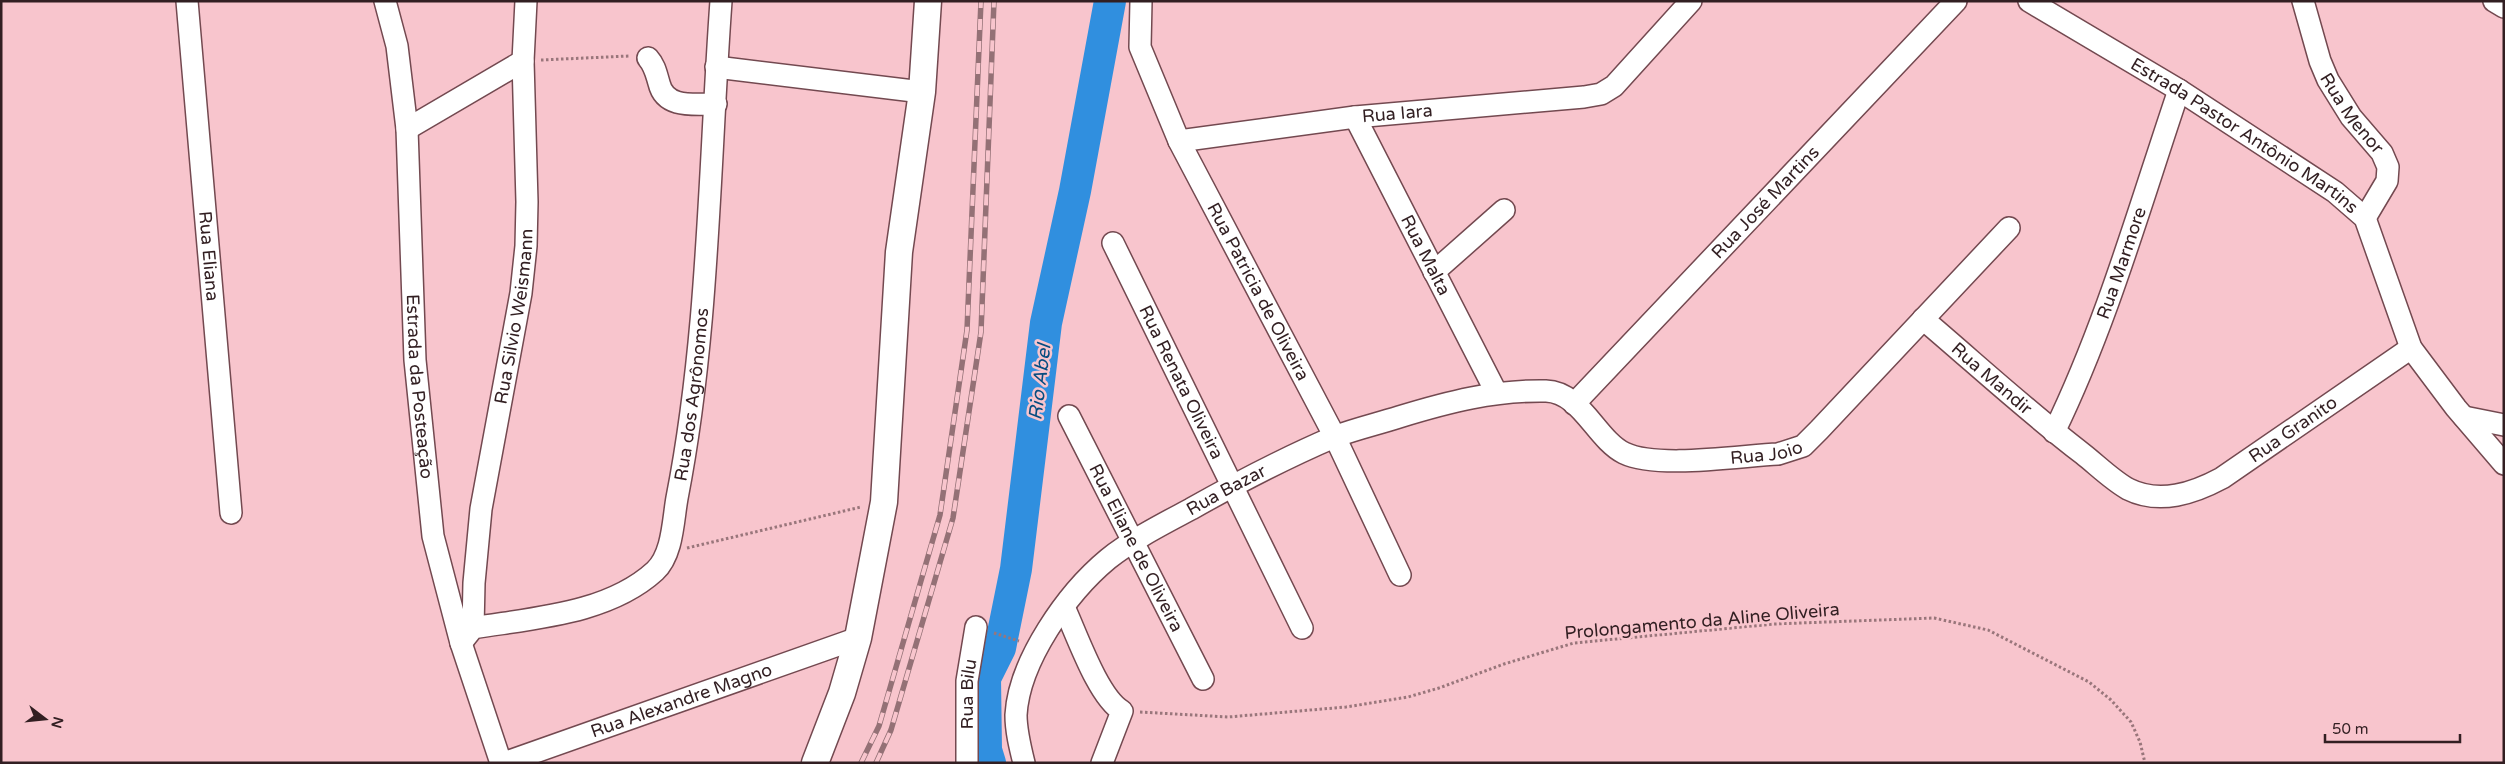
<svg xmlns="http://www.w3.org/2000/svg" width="2505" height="764" font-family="'Varela Round',sans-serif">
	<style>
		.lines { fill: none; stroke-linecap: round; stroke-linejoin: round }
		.river { stroke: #308fdf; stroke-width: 32 }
		.minor-casing { stroke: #734950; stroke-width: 24 }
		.major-casing { stroke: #734950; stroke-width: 29 }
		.path { stroke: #99767b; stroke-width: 3; stroke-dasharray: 2.5 2.5; stroke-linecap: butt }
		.minor { stroke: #fff; stroke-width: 21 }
		.major { stroke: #fff; stroke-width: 26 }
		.rail-casing { stroke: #947176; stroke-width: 5.5 }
		.rail { stroke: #f8c5cd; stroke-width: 4; stroke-dasharray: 11; stroke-linecap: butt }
		.labels { text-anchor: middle; stroke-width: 5; stroke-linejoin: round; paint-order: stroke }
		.street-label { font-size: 18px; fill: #321f22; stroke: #f8c5cd }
		.water-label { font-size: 19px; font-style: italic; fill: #064c80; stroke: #f8c5cd }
	</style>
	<rect width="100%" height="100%" fill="#f8c5cd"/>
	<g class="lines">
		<path class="river" d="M990,763L986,750L985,678L1000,648L1016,569L1046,323L1075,191L1110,1"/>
		<defs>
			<g id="minor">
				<path id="s1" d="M187,1L231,513"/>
				<path id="s2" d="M385,1L397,46L407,129L415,360L433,536L461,643L501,763"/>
				<path id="s3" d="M1141,1L1140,47L1179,141L1335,437L1400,575"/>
				<path id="s4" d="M2029,1L2179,90L2335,192L2365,218L2411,348L2456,408L2504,464"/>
				<path id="s5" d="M2303,1L2320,61L2328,80L2351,117L2382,153L2388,167L2387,181L2365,218"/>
				<path d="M2494,1L2504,7"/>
				<path d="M648,58C655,66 656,73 659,83C665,109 694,104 716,104"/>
				<path d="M716,67L922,92"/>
				<path id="s6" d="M1355,117L1496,392"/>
				<path d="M407,129L523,61"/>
				<path id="s7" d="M1179,141L1355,117L1584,97L1601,94L1614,86L1691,1"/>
				<path id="s8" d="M1113,243L1302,628"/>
				<path d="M1434,272L1504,210"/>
				<path id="s9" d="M1923,319C1976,364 2028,412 2083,454C2097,465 2112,480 2128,489C2160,505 2194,493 2222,478L2411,348"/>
				<path id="s10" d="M1574,404L1956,1"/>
				<path id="s11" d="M1069,416L1203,679"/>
				<path d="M2464,417L2504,425"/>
				<path id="s12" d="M2054,432C2107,323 2140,205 2179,90"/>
				<path d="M1064,607C1077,635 1098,697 1122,711L1102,763"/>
				<path id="s13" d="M473,628L474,583L481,509L521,293L526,246L527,202L523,61L526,1"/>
				<path id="s14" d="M461,643L473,628C533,618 608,614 655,571C673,554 673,520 677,498C709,334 709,167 721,1"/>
				<path id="s15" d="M504,763L858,638"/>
				<path id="s16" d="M967,763V681L976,627"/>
				<path id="s17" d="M1024,763C1020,747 1016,731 1016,715C1019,661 1067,593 1108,559C1133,539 1163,524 1191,509C1237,483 1285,458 1334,437C1355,429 1377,424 1399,417C1448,402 1494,390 1546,391C1581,392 1596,439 1624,453C1657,469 1739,456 1778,454L1803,446L1819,430L2009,228"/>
			</g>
			<path id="major" d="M815,763L842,693L858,638L884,502L899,252L922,92L928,1"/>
		</defs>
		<use href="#minor" class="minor-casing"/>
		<use href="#major" class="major-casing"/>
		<path class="path" d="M541,60L629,56
			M687,548L861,507
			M994,633L1019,641
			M1140,712L1228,717L1346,707L1408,697L1439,688L1504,664L1574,643L1774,624L1934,618L1988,630L2089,682L2111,700L2131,722L2140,742L2145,763"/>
		<use href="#minor" class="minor"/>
		<use href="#major" class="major"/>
		<defs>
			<path id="rail" d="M861,763L879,726L940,515L967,330L981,1
				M876,763L891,730L953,518L981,332L994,1"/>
		</defs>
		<use href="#rail" class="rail-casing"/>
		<use href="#rail" class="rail"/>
	</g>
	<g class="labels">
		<g class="street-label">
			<text dy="6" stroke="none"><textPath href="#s5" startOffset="124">Rua Menor</textPath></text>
			<text dy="6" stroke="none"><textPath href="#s7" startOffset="220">Rua Iara</textPath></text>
			<text dy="6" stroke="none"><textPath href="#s4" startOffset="254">Estrada Pastor Antônio Martins</textPath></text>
			<text dy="6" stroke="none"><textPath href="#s10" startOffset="278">Rua José Martins</textPath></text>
			<text dy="6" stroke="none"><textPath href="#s6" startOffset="155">Rua Malta</textPath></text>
			<text dy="6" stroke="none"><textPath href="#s1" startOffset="256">Rua Eliana</textPath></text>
			<text dy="6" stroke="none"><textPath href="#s12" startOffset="182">Rua Marmore</textPath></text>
			<text dy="6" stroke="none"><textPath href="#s3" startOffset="318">Rua Patricia de Oliveira</textPath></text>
			<text dy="6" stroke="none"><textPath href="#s13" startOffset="315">Rua Silvio Weismann</textPath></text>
			<text dy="6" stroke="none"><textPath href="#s9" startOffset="91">Rua Mandir</textPath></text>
			<text dy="6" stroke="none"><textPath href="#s8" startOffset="155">Rua Renata Oliveira</textPath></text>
			<text dy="6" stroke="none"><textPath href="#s2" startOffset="388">Estrada da Posteação</textPath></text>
			<text dy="6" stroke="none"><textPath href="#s14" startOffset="395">Rua dos Agrônomos</textPath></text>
			<text dy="6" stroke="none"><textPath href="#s9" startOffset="451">Rua Granito</textPath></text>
			<text dy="6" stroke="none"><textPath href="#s17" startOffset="955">Rua Joio</textPath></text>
			<text dy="6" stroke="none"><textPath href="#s17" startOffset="371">Rua Bazar</textPath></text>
			<text dy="6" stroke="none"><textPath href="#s11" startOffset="148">Rua Eliane de Oliveira</textPath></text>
			<text transform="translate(1702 621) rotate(-5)" y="6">Prolongamento da Aline Oliveira</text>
			<text dy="6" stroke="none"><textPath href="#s16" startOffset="69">Rua Bilu</textPath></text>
			<text dy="6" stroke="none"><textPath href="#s15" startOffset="188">Rua Alexandre Magno</textPath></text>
		</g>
		<g class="water-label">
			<text transform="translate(1039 382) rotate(-83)" y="7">Rio Abel</text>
		</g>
	</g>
	<rect width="2505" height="764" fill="none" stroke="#321f22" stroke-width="5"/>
	<g transform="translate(45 719) rotate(106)" stroke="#f8c5cd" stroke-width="4" paint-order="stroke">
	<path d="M0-4L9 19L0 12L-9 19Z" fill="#321f22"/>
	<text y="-8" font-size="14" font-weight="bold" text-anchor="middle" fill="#321f22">N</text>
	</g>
	<path d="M2325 734v8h135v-8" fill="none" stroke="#321f22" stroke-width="2.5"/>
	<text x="2332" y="734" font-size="15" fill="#321f22" stroke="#f8c5cd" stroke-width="4" paint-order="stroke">50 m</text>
</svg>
